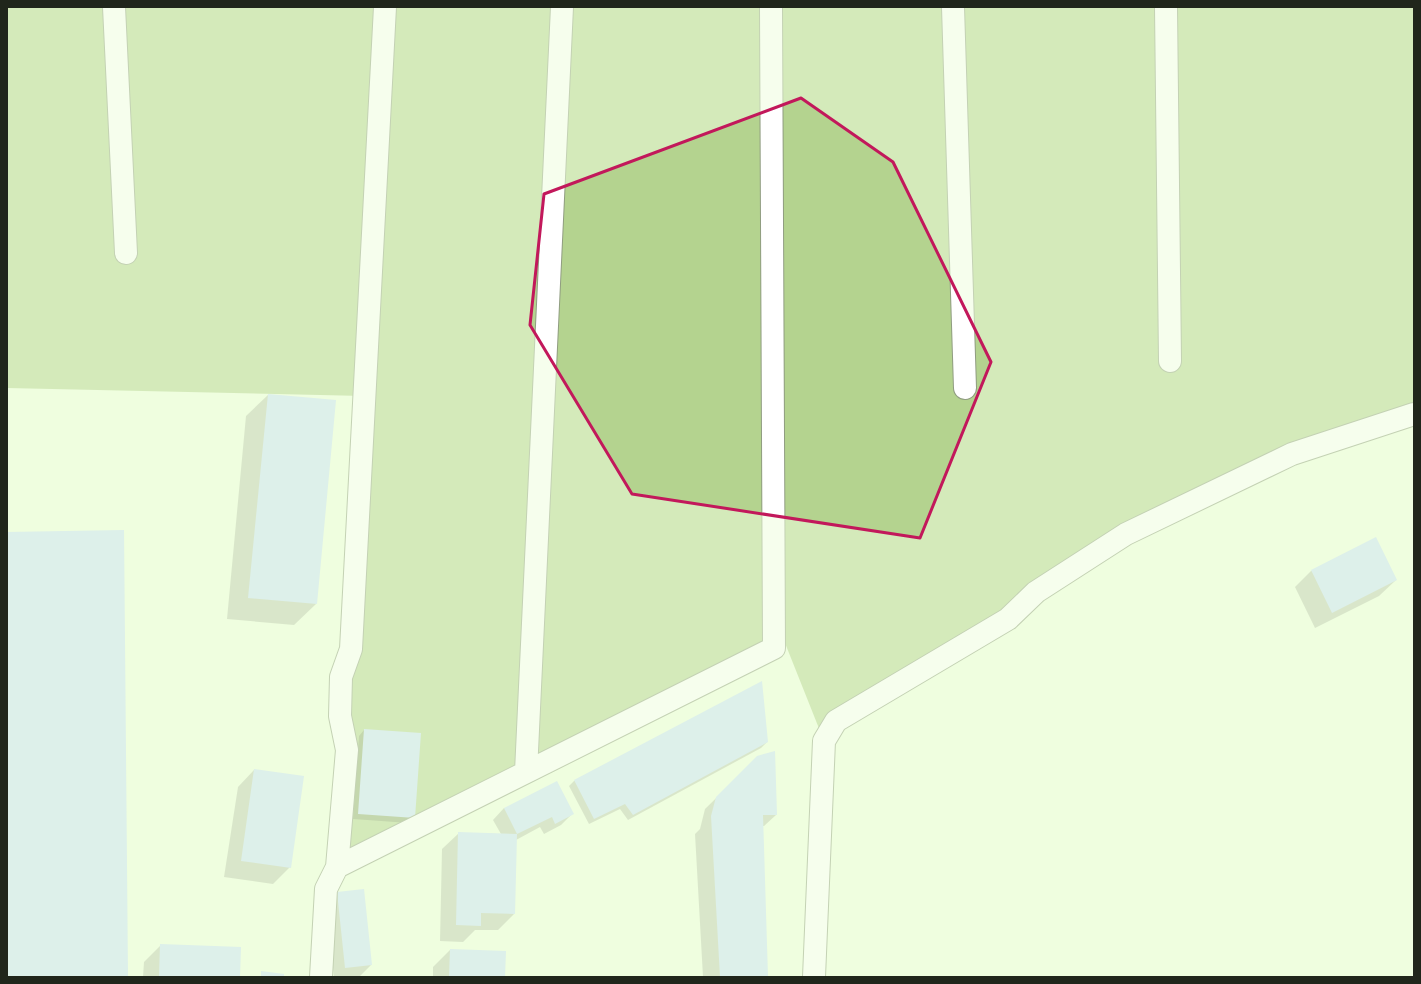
<svg xmlns="http://www.w3.org/2000/svg" width="1421" height="984" font-family="'DM Sans',sans-serif">
	<style>
		.green { fill: #b4d38f }
		.shadow { fill: #0003 }
		.building { fill: #c8dff8 }
		.lines { fill: none; stroke-linecap: round; stroke-linejoin: round }
		.minor-casing { stroke: #909d81; stroke-width: 24 }
		.minor { stroke: #fff; stroke-width: 22 }
		.marked { fill: none; stroke: #c2185b; stroke-width: 3; stroke-linejoin: round }
	</style>
	<rect width="100%" height="100%" fill="#effedf"/>
	<path class="green" d="M7,7H1414V414L1126,534L824,741L785,643L337,867L364,396L7,388Z"/>
	<path class="shadow" d="M268,395L316,604L294,625L227,619L246,416Z
		M1311,571L1396,580L1379,596L1315,628L1295,587Z
		M761,683L767,742L761,748L628,820L620,809L589,824L569,786L574,781Z
		M364,730L414,818L409,823L353,819L359,736Z
		M758,757L776,815L764,826H762L767,977H703L695,834L700,829L705,809Z
		M254,770L290,867L273,884L224,877L238,787Z
		M504,808L572,814L561,825L544,834L540,827L516,840L514,914L498,930H475L463,942L440,941L442,849L459,833L501,834L493,820Z
		M337,893L371,965L360,976L334,977L326,904Z
		M161,945L239,977H143L144,962Z
		M450,950L504,977H433V967Z"/>
	<path class="building" d="M268,394L336,400L317,604L248,598Z
		M124,530L128,977H7V532Z
		M1376,537L1397,580L1332,613L1311,570Z
		M762,681L768,742L633,815L625,804L594,819L574,780Z
		M364,729L421,733L415,818L358,814Z
		M775,751L777,815H763L768,977H720L711,816L716,797L757,756Z
		M254,769L304,776L291,868L241,861Z
		M557,781L574,814L555,824L552,817L517,834L504,808Z
		M458,832L517,834L515,914L481,913V926L456,925Z
		M364,889L372,965L345,968L337,892Z
		M160,944L241,947L240,977H159Z
		M450,949L506,951L505,977H449Z
		M261,971L284,974V977H261Z"/>
	<g class="lines">
		<defs>
			<path id="minor" d="M114,7L126,253
				M953,7L965,388
				M1166,7L1170,361
				M526,772L562,7
				M337,867L774,648L771,7
				M321,977L326,889L337,867L347,750L340,716L341,677L351,649L385,7
				M814,977L824,741L836,721L1008,619L1036,592L1126,534L1292,454L1414,414"/>
		</defs>
		<use href="#minor" class="minor-casing"/>
		<use href="#minor" class="minor"/>
	</g>
	<path d="M0 0H1421V984H0ZM801,98L893,162L991,362L920,538L632,494L530,325L544,194Z" fill="#effedf" fill-opacity=".55" fill-rule="evenodd"/>
	<path class="marked" d="M801,98L893,162L991,362L920,538L632,494L530,325L544,194Z"/>
	<rect width="1421" height="984" fill="none" stroke="#20261b" stroke-width="16"/>
</svg>
